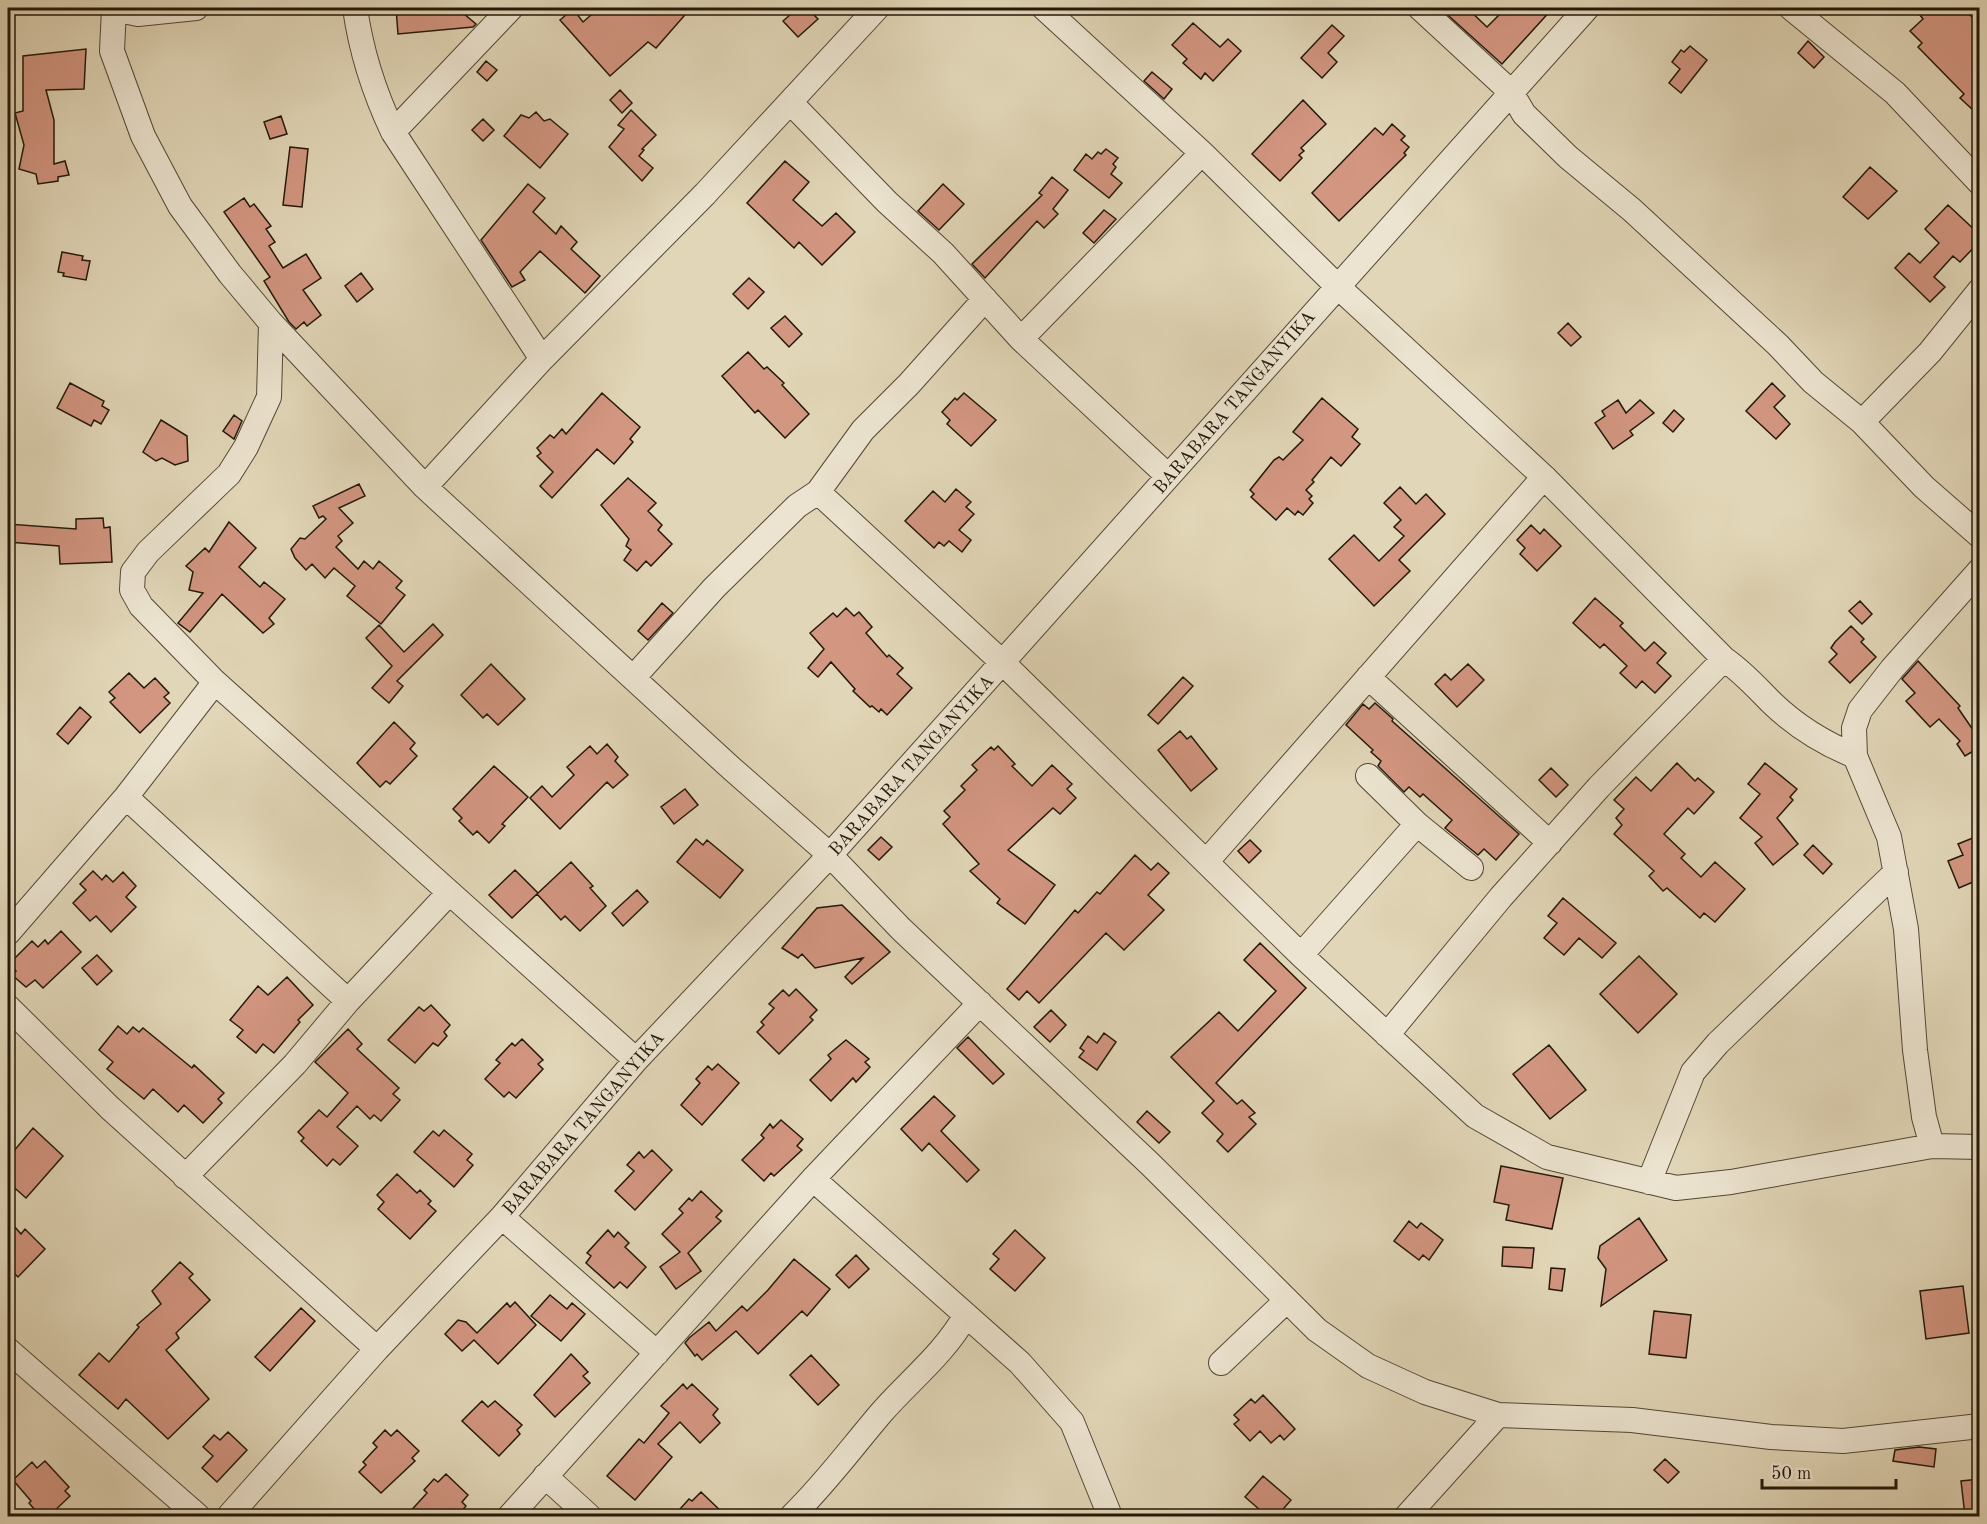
<svg xmlns="http://www.w3.org/2000/svg" width="1987" height="1524" font-family="'Old Standard TT',serif">
	<style>
		.building { fill: #d39681; stroke: #23180a; stroke-width: 1.5 }
		.lines { fill: none; stroke-linecap: round; stroke-linejoin: round }
		.minor-casing { stroke: #524835; stroke-width: 26 }
		.minor { stroke: #ece4d0; stroke-width: 24 }
		.labels { text-anchor: middle; stroke-width: 4.5; stroke-linejoin: round; paint-order: stroke }
		.street-label { font-size: 18px; fill: #23180a; stroke: #ece4d0 }
	</style>
	<rect width="100%" height="100%" fill="#e1d6b7"/>
	<filter id="stains"><feTurbulence type="fractalNoise" baseFrequency=".00333" numOctaves="4"/><feColorMatrix values="0 0 0 0 .2 0 0 0 0 .09 0 0 0 0 .02 0 0 0 .5 -.17"/></filter>
	<radialGradient id="worn" r=".72"><stop offset=".6" stop-color="#630" stop-opacity="0"/><stop offset="1" stop-color="#630" stop-opacity=".3"/></radialGradient>
	<path class="building" d="M396,8H457L476,24L473,27L398,34Z
		M599,8H691L656,48L648,42L610,76L560,20L573,9L583,22Z
		M798,8H807L818,19L798,37L783,21Z
		M1440,8H1467L1487,27L1506,8H1553L1502,64Z
		M1928,8H1963L1980,25V109L1977,106L1973,110L1960,98L1964,94L1918,47L1922,43L1910,31L1923,19L1920,15Z
		M1193,23L1220,47L1228,39L1241,51L1213,81L1205,73L1201,79L1183,63L1187,59L1172,45Z
		M1332,25L1344,36L1328,53L1337,62L1322,78L1301,58Z
		M1808,41L1824,57L1814,68L1798,53Z
		M1690,46L1707,60L1681,93L1669,83L1680,69L1672,62L1681,50L1684,52Z
		M86,49L84,89L46,90L54,120V164L65,161L69,175L58,177V181L38,184L36,174L19,169L24,145L15,113L23,111V56Z
		M486,61L497,70L487,81L477,72Z
		M1152,72L1172,89L1164,99L1144,81Z
		M620,90L632,103L622,113L610,100Z
		M1303,100L1326,124L1301,148L1304,151L1299,155L1302,158L1280,181L1252,154Z
		M631,110L656,135L642,149L644,150L639,156L653,168L642,181L609,147L624,129L618,125Z
		M536,112L544,121L550,119L568,134L540,168L504,136L521,115L529,118Z
		M281,116L287,134L270,139L264,122Z
		M483,119L494,130L483,141L472,130Z
		M1392,124L1405,136L1401,140L1409,147L1404,153L1406,155L1339,221L1312,193L1375,128L1383,135Z
		M290,147L308,149L302,207L283,205Z
		M1106,149L1118,158L1113,164L1116,167L1111,174L1122,183L1109,198L1074,170L1086,154L1092,159L1098,152L1101,154Z
		M785,161L809,182L793,200L822,226L836,213L855,232L822,265L799,242L794,248L747,203Z
		M1870,167L1897,191L1868,219L1843,197Z
		M1052,177L1068,190L1053,209L1058,214L1044,228L1037,221L985,278L972,264L1042,195L1039,193Z
		M528,184L545,198L533,212L556,234L561,226L577,242L571,249L600,276L585,293L540,251L520,272L525,280L512,287L481,240Z
		M943,184L964,204L939,230L918,211Z
		M244,198L250,207L254,204L271,226L266,229L275,242L269,246L283,268L306,254L321,278L303,290L321,315L307,326L304,322L296,329L289,322L264,281L270,277L224,212Z
		M1948,205L1980,235V241L1960,262L1953,256L1934,277L1945,287L1930,302L1895,268L1909,253L1920,263L1939,243L1925,229Z
		M1104,210L1116,219L1094,243L1083,233Z
		M62,252L83,256L82,260L90,261L86,280L63,276L64,273L58,272Z
		M361,273L373,289L357,302L345,286Z
		M749,278L764,292L748,309L733,294Z
		M785,316L802,334L789,347L771,328Z
		M1568,323L1581,337L1571,346L1558,333Z
		M748,352L764,369L767,367L784,383L782,385L809,414L785,438L758,410L755,413L722,376Z
		M70,383L104,401L102,406L109,410L101,424L94,420L91,426L57,408Z
		M1772,383L1785,396L1774,407L1790,424L1776,439L1746,411Z
		M602,393L640,427L630,439L633,442L614,464L597,449L552,498L540,486L553,472L537,456L541,453L537,448L550,435L554,438L562,429L566,434Z
		M964,393L996,420L971,446L947,424L950,420L942,412L955,398L957,400Z
		M1322,398L1358,429L1352,437L1360,444L1341,466L1331,457L1312,480L1314,482L1306,490L1312,496L1309,499L1313,503L1303,515L1298,511L1295,515L1287,508L1276,520L1251,497L1254,494L1250,490L1274,460L1279,457L1283,460L1303,440L1293,432Z
		M1618,400L1626,413L1640,400L1654,413L1630,431L1633,435L1613,449L1595,423L1605,416L1602,411Z
		M1674,410L1684,419L1673,432L1663,423Z
		M234,415L242,421L234,439L223,431Z
		M161,420L187,436L188,461L175,465L162,458L156,461L143,452Z
		M628,478L656,503L648,511L662,525L658,530L672,544L651,566L646,561L637,571L624,560L631,550L626,546L629,539L601,505Z
		M359,484L365,496L339,508L353,523L338,536L342,541L336,547L358,569L364,561L373,569L379,561L402,581L396,588L405,595L381,624L347,596L355,586L334,568L325,578L312,564L306,570L295,558L291,549L300,538L305,539L326,519L323,516L319,518L313,506Z
		M1400,487L1416,504L1426,494L1445,514L1399,560L1410,571L1374,606L1329,559L1354,535L1379,561L1404,536L1394,527L1401,520L1384,503Z
		M956,489L971,502L966,507L974,514L959,530L971,540L962,552L949,541L944,546L939,542L934,548L905,521L933,491L945,502Z
		M103,518L104,528L110,527L112,562L60,564L59,546L8,542V524L76,529V519Z
		M229,522L256,548L239,567L260,587L264,582L285,599L269,618L274,624L263,633L222,594L190,632L178,623L203,593L189,590L193,572L186,566L205,548L209,552Z
		M1531,525L1540,534L1544,529L1561,546L1537,571L1520,554L1525,548L1517,540Z
		M1595,598L1623,623L1620,626L1645,651L1654,642L1666,653L1657,663L1671,676L1655,693L1642,681L1636,688L1620,673L1627,666L1604,644L1600,648L1573,623Z
		M1860,601L1872,614L1862,624L1849,611Z
		M662,603L673,613L648,640L638,631Z
		M846,608L854,616L859,612L872,627L866,633L887,657L889,655L903,668L897,674L912,688L887,715L881,709L879,712L872,706L870,707L853,691L855,689L831,662L818,677L808,668L824,649L810,633L833,613L837,617Z
		M433,624L443,635L397,681L403,686L389,703L372,688L392,666L366,638L379,625L404,652Z
		M1851,626L1864,639L1861,642L1876,657L1850,683L1829,662L1837,654L1831,648L1835,642Z
		M1918,661L1960,706L1958,708L1980,740V747L1965,756L1957,744L1960,741L1939,719L1930,727L1906,701L1915,693L1902,679Z
		M491,664L525,699L498,725L487,714L483,718L461,695Z
		M1468,664L1484,680L1457,707L1435,684L1445,674L1451,680Z
		M129,673L144,688L155,678L169,693L164,697L170,703L140,733L110,702L115,698L109,692Z
		M1183,677L1193,686L1158,724L1148,715Z
		M1375,703L1393,719L1392,721L1519,834L1496,860L1484,849L1478,855L1445,828L1452,820L1423,794L1420,797L1409,787L1404,792L1378,766L1381,761L1371,752L1373,750L1346,725L1363,704L1369,709Z
		M80,707L91,717L68,744L57,734Z
		M394,722L415,743L410,749L417,756L390,784L386,781L380,787L357,763Z
		M1180,731L1187,739L1191,736L1217,769L1191,791L1158,750Z
		M607,744L618,757L615,761L628,775L613,788L607,782L560,829L530,798L542,786L552,797L574,775L567,767L590,746L597,754Z
		M998,746L1015,764L1012,766L1032,786L1052,765L1072,784L1067,789L1076,798L1060,814L1053,808L1008,850L1055,885L1025,924L997,903L1000,899L970,871L979,864L943,824L950,817L944,811L965,790L961,786L977,770L972,765L991,747L994,750Z
		M1677,763L1695,781L1698,778L1714,792L1694,814L1688,808L1664,834L1685,854L1681,858L1701,877L1715,862L1745,889L1715,922L1704,913L1700,918L1667,888L1663,891L1649,876L1654,871L1614,834L1622,825L1616,818L1624,809L1614,800L1636,777L1651,791Z
		M1765,763L1797,789L1790,797L1793,800L1777,818L1798,844L1773,865L1755,843L1762,837L1740,818L1760,794L1748,784Z
		M494,766L528,797L502,824L505,826L489,843L477,831L473,835L459,821L462,818L453,809Z
		M1551,768L1568,785L1556,797L1539,780Z
		M685,789L698,805L674,824L661,807Z
		M1980,835V879L1959,888L1948,861L1963,855L1958,844Z
		M881,837L892,847L879,860L868,850Z
		M696,839L703,845L707,840L743,870L720,898L677,862Z
		M1250,840L1261,851L1249,863L1238,851Z
		M1813,845L1832,864L1823,874L1804,855Z
		M1135,855L1151,870L1158,863L1169,873L1148,895L1164,910L1124,950L1106,933L1039,1003L1027,991L1019,1000L1007,989L1075,910L1078,913L1097,892L1100,894Z
		M571,862L593,886L590,888L606,906L580,931L565,916L561,920L537,894Z
		M515,870L538,893L512,918L489,895Z
		M93,871L102,880L106,875L113,882L123,872L136,886L126,897L136,907L111,932L96,916L90,921L73,903L86,890L80,884Z
		M637,890L648,902L623,926L612,913Z
		M1563,898L1616,943L1602,958L1579,938L1564,955L1544,938L1557,923L1548,916Z
		M842,905L890,952L852,984L845,977L863,958L815,968L802,954L798,958L782,948L817,908Z
		M61,931L81,952L43,988L35,980L26,987L12,975L16,971L9,964L32,941L38,947L45,940L48,944Z
		M1260,943L1306,988L1216,1083L1237,1104L1242,1100L1255,1113L1249,1117L1256,1124L1228,1152L1217,1141L1223,1134L1202,1113L1214,1101L1171,1057L1219,1012L1238,1031L1276,991L1244,960Z
		M97,955L112,971L97,985L82,968Z
		M1639,956L1677,994L1638,1033L1600,994Z
		M287,977L313,1005L298,1020L300,1022L274,1053L263,1044L256,1053L237,1037L243,1030L230,1020L258,986L268,995Z
		M796,989L817,1010L810,1017L813,1020L779,1054L757,1032L764,1025L761,1022L774,1008L769,1004L783,990L789,996Z
		M431,1005L450,1025L444,1032L447,1036L438,1046L433,1043L415,1063L388,1040L419,1007L424,1011Z
		M1051,1010L1066,1025L1050,1042L1034,1027Z
		M118,1026L127,1034L133,1027L139,1032L143,1028L192,1068L194,1065L224,1093L218,1099L222,1103L203,1123L184,1105L178,1112L153,1089L144,1099L107,1069L113,1062L99,1050Z
		M348,1029L362,1044L357,1049L399,1088L393,1094L400,1100L381,1121L374,1115L370,1119L357,1106L337,1127L358,1146L340,1165L333,1159L327,1166L301,1141L304,1138L298,1132L319,1110L327,1117L348,1093L315,1062Z
		M1104,1033L1116,1042L1097,1070L1079,1057L1084,1051L1080,1048L1088,1036L1097,1043Z
		M968,1037L1004,1074L993,1084L957,1048Z
		M522,1039L543,1060L538,1064L543,1069L516,1098L509,1092L504,1097L485,1079L500,1063L496,1060L512,1043L515,1046Z
		M846,1040L869,1059L865,1062L870,1067L856,1082L853,1078L831,1101L810,1080L831,1059L828,1055Z
		M1549,1045L1586,1090L1550,1119L1513,1074Z
		M718,1064L739,1083L702,1125L681,1105L700,1083L696,1079L708,1066L712,1070Z
		M934,1096L955,1116L941,1131L979,1170L967,1182L929,1143L922,1151L901,1129Z
		M1147,1111L1170,1132L1159,1143L1137,1122Z
		M781,1120L803,1139L797,1146L802,1150L774,1176L771,1173L764,1181L742,1160L764,1138L761,1135L770,1124L773,1128Z
		M33,1128L63,1156L26,1198L8,1182V1158Z
		M444,1130L472,1154L467,1160L473,1165L454,1187L414,1152L433,1131L439,1136Z
		M652,1150L672,1170L635,1210L615,1191L634,1171L627,1165L639,1152L644,1158Z
		M1501,1166L1563,1178L1552,1229L1506,1220L1509,1205L1494,1202Z
		M397,1174L417,1193L420,1190L431,1201L428,1204L436,1211L410,1239L378,1209L384,1202L377,1195Z
		M701,1191L722,1211L716,1217L721,1221L688,1253L701,1271L676,1289L660,1267L680,1252L662,1234L683,1213L679,1209L689,1198L692,1201Z
		M1639,1218L1667,1260L1601,1306L1606,1269L1598,1258L1600,1246Z
		M8,1219L21,1234L25,1229L45,1249L18,1277L8,1267Z
		M1409,1221L1417,1228L1421,1223L1443,1240L1429,1260L1423,1255L1419,1260L1394,1241Z
		M608,1230L614,1237L618,1232L629,1243L625,1247L646,1267L627,1288L620,1282L614,1288L586,1263L591,1256L587,1253Z
		M1015,1230L1045,1258L1015,1291L990,1269L999,1259L993,1254Z
		M1503,1247L1534,1248L1532,1268L1502,1266Z
		M856,1255L869,1269L849,1288L836,1275Z
		M794,1259L830,1289L807,1316L802,1311L758,1354L736,1331L702,1360L697,1354L695,1356L685,1343L689,1338L709,1322L716,1331L742,1306L747,1311L768,1290Z
		M180,1262L193,1274L189,1278L210,1300L176,1333L179,1338L166,1350L209,1399L168,1439L126,1399L118,1409L79,1375L99,1353L109,1362L139,1327L137,1325L161,1304L152,1291Z
		M1551,1268L1565,1269L1562,1291L1549,1289Z
		M1963,1286L1969,1333L1926,1339L1920,1291Z
		M550,1295L567,1309L572,1303L585,1314L561,1341L531,1316Z
		M515,1302L536,1325L498,1364L474,1340L462,1351L445,1334L458,1320L466,1322L477,1333L507,1303L510,1307Z
		M301,1308L315,1321L270,1371L255,1357Z
		M1654,1311L1691,1315L1686,1358L1649,1354Z
		M571,1354L588,1372L583,1376L590,1383L555,1417L534,1395Z
		M811,1355L839,1385L818,1405L790,1375Z
		M683,1384L687,1389L692,1384L718,1409L713,1415L720,1423L700,1443L680,1422L658,1444L672,1457L635,1500L607,1476L639,1439L644,1443L665,1418L669,1413L661,1406Z
		M1263,1395L1295,1429L1284,1440L1280,1435L1271,1443L1260,1431L1250,1441L1234,1424L1239,1420L1234,1415L1251,1399L1255,1403Z
		M482,1401L488,1407L495,1401L522,1425L517,1430L520,1434L499,1456L462,1421Z
		M385,1430L391,1436L397,1430L419,1451L412,1458L415,1461L381,1493L359,1472L366,1465L363,1462L377,1447L373,1443Z
		M228,1432L247,1450L217,1482L202,1468L213,1456L203,1447L214,1435L220,1440Z
		M1919,1447L1936,1449L1934,1467L1893,1461L1895,1450Z
		M1665,1459L1679,1472L1668,1483L1654,1470Z
		M45,1461L69,1487L65,1491L70,1496L49,1516L44,1510L39,1515L29,1503L31,1501L13,1480L32,1462L37,1468Z
		M446,1474L468,1495L462,1502L466,1506L457,1516H406L427,1493L424,1490L434,1479L438,1482Z
		M1263,1476L1291,1500L1277,1516H1267L1245,1497Z
		M1980,1479V1516H1965L1961,1481Z
		M701,1492L726,1516H678L683,1511L680,1509L689,1499L692,1501Z"/>
	<g class="lines">
		<defs>
			<path id="minor" d="M114,8L112,51L143,136L180,206L230,274L271,323L425,487L731,768L830,855L901,929L1150,1164L1317,1330L1368,1366L1425,1392L1498,1415L1632,1420L1771,1437L1843,1441L1980,1426
				M355,8C361,51 374,92 393,132L542,359
				M1044,8L1202,153L1336,285L1544,477L1724,659C1743,672 1756,687 1772,703C1797,727 1823,743 1855,756L1889,837L1906,929L1915,1050L1924,1117L1932,1146L1980,1147
				M1420,8L1511,92L1524,114L1568,157L1632,210L1778,345L1813,382L1862,422L1924,487L1980,536
				M1791,8L1895,93L1980,183
				M114,9L138,14L196,8
				M791,103L887,202L943,253L1021,339L1168,476
				M393,132L511,8
				M271,323L269,397L246,447L229,474L148,552L133,572L132,590L141,606L215,682L636,1060
				M1021,339L1202,153
				M1862,422L1930,352L1980,290
				M425,487L542,359L705,194L877,8
				M818,492L1002,662L1301,955L1475,1116L1547,1157L1676,1188L1731,1182L1932,1146
				M1368,677L1550,843
				M633,678L714,588L797,506L818,492L863,430L909,384L985,299
				M1855,756L1854,728L1860,710L1892,669L1980,570
				M1368,776L1417,824L1471,868
				M126,797L348,1001
				M1207,861L1544,477
				M8,933L126,797L215,682
				M1301,955L1417,824
				M8,1007L110,1108L377,1349
				M1387,1035L1501,897L1599,787L1724,659
				M185,1177L295,1064L348,1001L449,893
				M813,1179L1020,1363L1072,1422L1110,1516
				M1649,1182L1693,1072L1718,1043L1896,872
				M502,1217L657,1353
				M8,1350L198,1516
				M1221,1363L1285,1302
				M545,1476L589,1516
				M229,1516L377,1349L502,1217L636,1060L830,855L1587,8
				M510,1516L813,1179L980,1003
				M792,1516C825,1484 852,1447 882,1412C911,1379 944,1354 966,1315
				M1407,1516L1498,1415"/>
		</defs>
		<use href="#minor" class="minor-casing"/>
		<use href="#minor" class="minor"/>
	</g>
	<g class="labels">
		<g class="street-label">
			<text transform="translate(1234 402) rotate(-49)" y="6">BARABARA TANGANYIKA</text>
			<text transform="translate(911 765) rotate(-48)" y="6">BARABARA TANGANYIKA</text>
			<text transform="translate(583 1123) rotate(-49)" y="6">BARABARA TANGANYIKA</text>
		</g>
	</g>
	<rect width="1987" height="1524" fill="none" stroke="#e1d6b7" stroke-width="30"/>
	<rect x="9" y="9" width="1969" height="1506" fill="none" stroke="#23180a" stroke-width="3"/>
	<rect x="15" y="15" width="1957" height="1494" fill="none" stroke="#23180a" stroke-width="1.5"/>
	<path d="M1762 1479v9h134v-9" fill="none" stroke="#23180a" stroke-width="3"/>
	<text x="1771" y="1479" font-size="18" fill="#23180a" stroke="#ece4d0" stroke-width="4.5" paint-order="stroke">50 m</text>
	<rect width="100%" height="100%" filter="url(#stains)"/>
	<rect width="100%" height="100%" fill="url(#worn)"/>
</svg>
